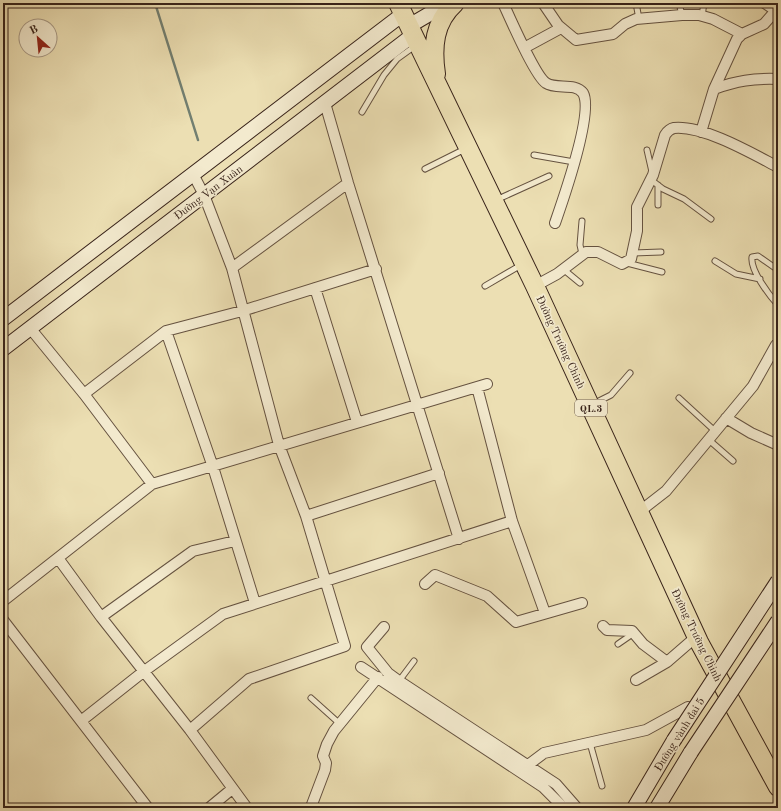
<svg xmlns="http://www.w3.org/2000/svg" width="781" height="811" font-family="'Old Standard TT',serif">
	<style>
		.lines { fill: none; stroke-linecap: round; stroke-linejoin: round }
		.stream { stroke: #727f71; stroke-width: 2.5 }
		.lane-casing { stroke: #655240; stroke-width: 7 }
		.street-casing { stroke: #655240; stroke-width: 12 }
		.secondary-casing { stroke: #38231a; stroke-width: 16 }
		.highway-casing { stroke: #38231a; stroke-width: 20 }
		.lane { stroke: #f3eace; stroke-width: 5 }
		.street { stroke: #f3eace; stroke-width: 10 }
		.secondary { stroke: #f3eace; stroke-width: 14 }
		.highway { stroke: #ecdfb3; stroke-width: 18 }
		.secondary-bridge-casing { stroke: #38231a; stroke-width: 16; stroke-linecap: butt }
		.secondary-bridge { stroke: #f3eace; stroke-width: 14 }
		.labels { text-anchor: middle; stroke-width: 3.5; stroke-linejoin: round; paint-order: stroke }
		.shield { fill: #f3eace; stroke: #705f50; stroke-width: 1 }
		.shield-label { font-size: 10px; font-weight: bold; fill: #38231a }
		.street-label { font-size: 11px; fill: #38231a; stroke: #f3eace }
	</style>
	<rect width="100%" height="100%" fill="#ecdfb3"/>
	<filter id="stains"><feTurbulence type="fractalNoise" baseFrequency=".005" numOctaves="4"/><feColorMatrix values="0 0 0 0 .2 0 0 0 0 .09 0 0 0 0 .02 0 0 0 .5 -.17"/></filter>
	<radialGradient id="worn" r=".72"><stop offset=".6" stop-color="#630" stop-opacity="0"/><stop offset="1" stop-color="#630" stop-opacity=".3"/></radialGradient>
	<g class="lines">
		<path class="stream" d="M155,3L198,140"/>
		<defs>
			<path id="lane" d="M636,3L639,19
				M679,3L682,15
				M760,3L775,13
				M702,16L704,3
				M362,112L384,75L397,59L415,46
				M647,150L652,172
				M534,155L574,162
				M425,169L465,149
				M650,179L663,189L684,199L711,219
				M658,185V205
				M496,200L549,176
				M633,253L661,252
				M582,254L580,245L582,221
				M715,261L736,274L760,279
				M627,263L662,272
				M563,269L580,283
				M778,270L758,256L752,257C750,270 769,295 778,305
				M485,286L521,265
				M679,398L716,432
				M593,404L611,395L630,373
				M709,440L733,461
				M618,644L631,635H635
				M399,681L414,661
				M311,698L340,724
				M590,743L602,786"/>
			<path id="street" d="M503,3C510,18 535,76 546,83C556,90 575,82 583,93C594,112 563,200 555,223
				M543,3L558,25L576,40L613,34L625,24L636,19L682,15H699L713,19L742,34
				M524,48L561,28
				M714,89C736,81 754,78 778,79
				M325,103L348,183L459,539
				M701,132L714,89L737,39L742,34L764,24L778,8
				M232,268L348,183
				M535,286L557,274L586,252H598L622,264L631,259L637,231V207L653,175L665,135C667,132 669,129 674,128C703,125 753,154 778,167
				M315,288L357,422
				M30,328L84,394L152,484
				M166,331L213,467L255,603
				M477,387L512,521L545,613
				M84,394L166,331L242,311L376,269
				M726,418L751,433L778,445
				M639,512L666,491L753,386L776,345
				M306,516L439,473
				M58,558L101,617L190,730L247,808
				M425,584L435,575L487,596L516,622L582,603
				M3,601L152,484L487,384
				M101,617L193,551L235,541
				M3,620L148,808
				M603,626L607,630L632,631L643,644L667,662
				M384,627L367,647L388,673L399,681L556,784L577,808
				M361,667L543,787L564,808
				M636,680L667,662L697,636
				M81,721L143,672L223,614L512,521
				M190,730L249,679L345,646L306,516L279,445L232,268L204,195L193,174
				M528,765L544,753L646,730L688,707
				M311,807L325,770L326,763L323,756L327,744L334,731L378,677
				M209,808L232,789"/>
			<path id="secondary" d="M409,26L448,3
				M3,319L403,14
				M3,349L413,35
				M634,808L674,740
				M657,808L691,752"/>
			<path id="highway" d="M398,3L535,286L699,642L778,787
				M436,74C432,47 434,22 455,3"/>
		</defs>
		<use href="#lane" class="lane-casing"/>
		<use href="#street" class="street-casing"/>
		<use href="#secondary" class="secondary-casing"/>
		<use href="#highway" class="highway-casing"/>
		<use href="#lane" class="lane"/>
		<use href="#street" class="street"/>
		<use href="#secondary" class="secondary"/>
		<use href="#highway" class="highway"/>
		<defs>
			<path id="secondary-bridge" d="M674,740L778,581
				M691,752L778,621"/>
		</defs>
		<use href="#secondary-bridge" class="secondary-bridge-casing"/>
		<use href="#secondary-bridge" class="secondary-bridge"/>
	</g>
	<g class="labels">
		<rect class="shield" x="575" y="400" width="32" height="16" rx="3"/>
		<g class="shield-label">
			<text x="591" y="412">QL.3</text>
		</g>
		<g class="street-label">
			<text transform="translate(208 192) rotate(-37)" y="4">Đường Vạn Xuân</text>
			<text transform="translate(561 342) rotate(65)" y="4">Đường Trường Chinh</text>
			<text transform="translate(697 635) rotate(64)" y="4">Đường Trường Chinh</text>
			<text transform="translate(679 734) rotate(-58)" y="4">Đường vành đai 5</text>
		</g>
	</g>
	<rect width="781" height="811" fill="none" stroke="#ecdfb3" stroke-width="16"/>
	<rect x="4" y="4" width="773" height="803" fill="none" stroke="#38231a" stroke-width="2"/>
	<rect x="8" y="8" width="765" height="795" fill="none" stroke="#38231a"/>
	<g transform="translate(38 38) rotate(333)"><circle r="19" fill="#f3eace" stroke="#a89a86"/>
	<path d="M0-3L7 15L0 10L-7 15Z" fill="#8f2418"/>
	<text y="-6" font-size="11" font-weight="bold" text-anchor="middle" fill="#38231a">B</text>
	</g>
	<rect width="100%" height="100%" filter="url(#stains)"/>
	<rect width="100%" height="100%" fill="url(#worn)"/>
</svg>
